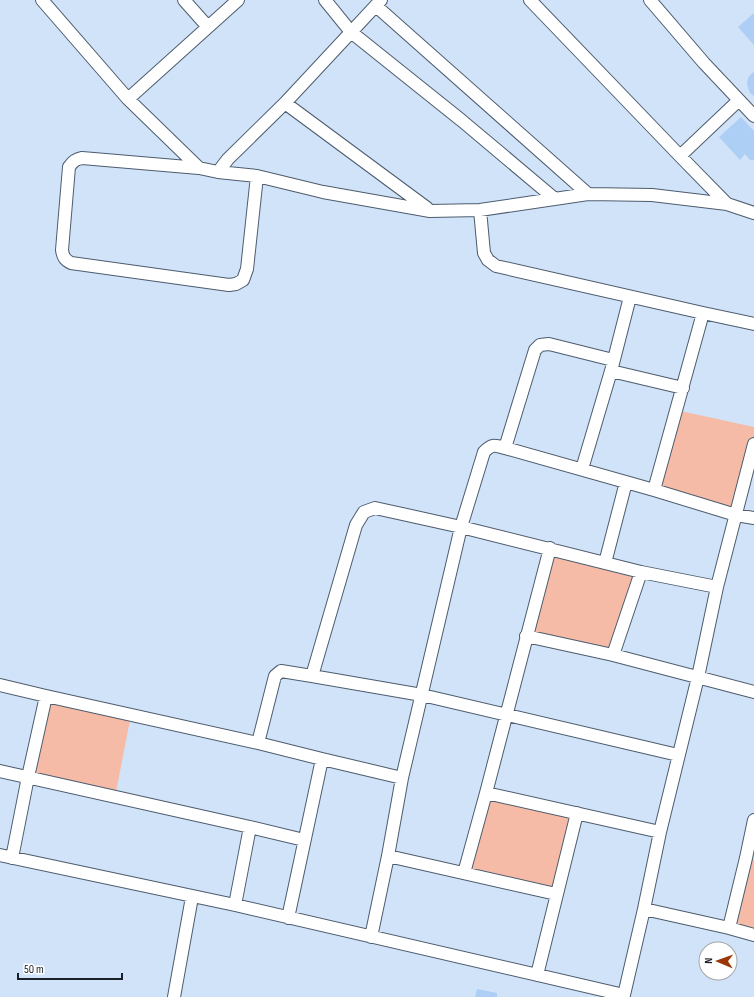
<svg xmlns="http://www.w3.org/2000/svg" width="754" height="997" font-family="'Sofia Sans Condensed',sans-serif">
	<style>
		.green { fill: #f6bba7 }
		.building { fill: #adcef5 }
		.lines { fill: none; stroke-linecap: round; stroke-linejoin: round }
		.minor-casing { stroke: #4d5c6e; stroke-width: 14 }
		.minor { stroke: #fff; stroke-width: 12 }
	</style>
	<rect width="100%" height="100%" fill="#d1e3f8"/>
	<path class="green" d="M676,410L754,427V444L736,515L654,490Z
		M550,548L641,572L613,655L526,636Z
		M46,696L131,715L115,797L28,777Z
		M486,793L577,813L556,894L464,873Z
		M746,858L754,860V935L729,928Z"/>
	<path class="building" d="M754,13V45L738,27Z
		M754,72V96L750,93L748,88L747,83L748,78L751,74Z
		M741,117L754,131V160H750L745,154L740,160L719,137Z
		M477,989L497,993V997H475Z"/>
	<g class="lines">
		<defs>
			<path id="minor" d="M42,0L128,99L199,168
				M184,0L208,27
				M325,0L351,32L461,120L555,199
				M530,0L680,156L727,204
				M650,0L704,63L754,116
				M376,6L588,194
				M128,99L238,0
				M285,103L427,208
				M680,156L739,100
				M218,172L228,159L285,103L381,0
				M257,176L247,269L243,280L236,284L229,285L71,263C65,260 63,257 62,250L69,167C73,161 76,159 82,158L199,168L218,172L257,176L323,192L430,211L480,210L588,194L652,195L727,204L754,213
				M480,210L484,253L488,260L496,266L703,313L754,324
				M611,371L683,388
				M505,448L535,350L540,345L549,344L613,360
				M582,469L611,371L630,297
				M654,490L703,313
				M605,563L626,482
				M526,636L613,655L754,692
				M613,655L641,572
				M312,676L356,525L364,512L375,508L461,527L641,572L717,587
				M0,685L46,696L258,743L322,759L402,778
				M258,743L275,676L281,671L312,676L422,695L678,755
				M0,771L250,827L304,840
				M486,793L660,832
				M0,855L235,905L624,995L644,909L660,832L698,677L717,587L754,444
				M388,856L556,894
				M12,858L28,777L46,696
				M464,873L486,793L550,548
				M235,905L250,827
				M644,909L729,928L754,935
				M288,918L322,759
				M729,928L746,858L754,820
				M371,937L388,856L402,778L461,527L484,452C492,444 494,445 505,448L654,490L736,515L754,518
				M537,975L577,813
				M174,997L192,897"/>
		</defs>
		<use href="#minor" class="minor-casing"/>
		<use href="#minor" class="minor"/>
	</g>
	<g transform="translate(718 961) rotate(272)"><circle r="19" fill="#ffffff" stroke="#a3a6a9"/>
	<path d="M0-3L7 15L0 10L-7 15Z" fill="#9b3607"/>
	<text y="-6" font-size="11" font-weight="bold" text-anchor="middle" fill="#1a2028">N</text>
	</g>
	<path d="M18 973v6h104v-6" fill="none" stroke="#1a2028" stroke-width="2"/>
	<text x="24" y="973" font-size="12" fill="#1a2028" stroke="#ffffff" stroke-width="3" paint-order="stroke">50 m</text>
</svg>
